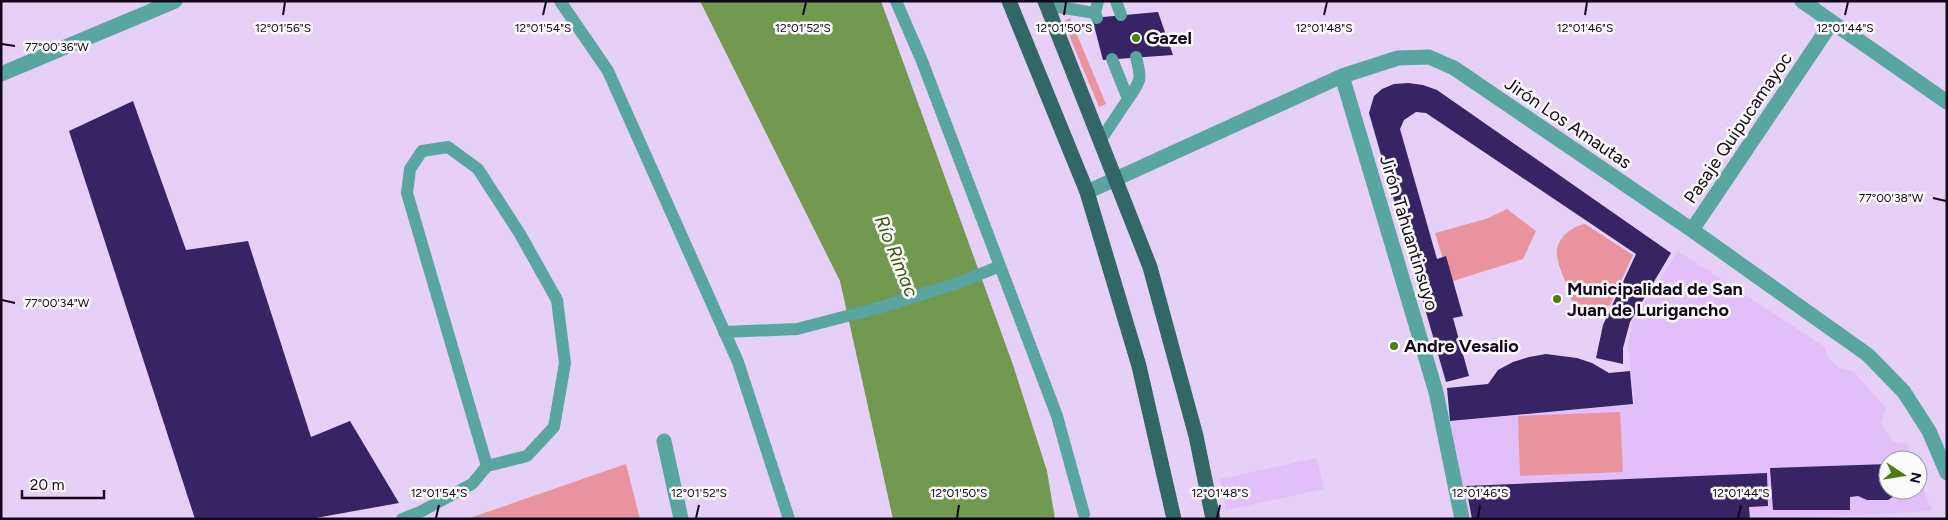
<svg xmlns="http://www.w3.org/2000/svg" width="1948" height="520" font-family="Figtree,sans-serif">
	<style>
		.built { fill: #e2bff9 }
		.green { fill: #e8939e }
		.water { fill: #729950 }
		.building { fill: #362465 }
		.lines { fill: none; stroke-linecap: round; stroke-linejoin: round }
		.service { stroke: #58a5a1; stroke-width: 12 }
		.minor { stroke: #58a5a1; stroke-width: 15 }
		.tertiary { stroke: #58a5a1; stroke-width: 15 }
		.primary { stroke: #316865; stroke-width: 15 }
		.ticks { fill: none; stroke: #14061c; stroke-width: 2 }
		.poi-dot { fill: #4e7e0b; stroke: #fbfbfb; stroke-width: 2 }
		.labels { text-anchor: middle; stroke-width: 5; stroke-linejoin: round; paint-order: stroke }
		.poi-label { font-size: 18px; font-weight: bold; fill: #14061c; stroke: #fbfbfb; text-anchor: start }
		.street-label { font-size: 18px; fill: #14061c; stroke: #fbfbfb }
		.water-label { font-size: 19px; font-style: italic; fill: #375a09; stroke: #fbfbfb }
		.ticks-label { font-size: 12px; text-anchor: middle; fill: #14061c; stroke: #fbfbfb; stroke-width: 5; stroke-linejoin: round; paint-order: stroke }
	</style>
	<rect width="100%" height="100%" fill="#e7d0f7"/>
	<path class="built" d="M1678,251L1825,347L1827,356L1839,368L1853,371L1886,408L1881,423L1893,442L1907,444L1913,460H1888V490H1918V474L1932,511L1781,519H1469L1450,422L1635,404L1628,346L1632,322Z
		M1317,458L1324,489L1226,510L1220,479Z"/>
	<path class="green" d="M1070,18L1106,104L1099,107L1064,23V21Z
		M1507,209L1536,231L1523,259L1450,282L1435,233L1486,219Z
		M1585,224L1633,255L1610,305C1601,309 1590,314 1581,310C1571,305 1569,294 1566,284C1563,275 1558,265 1557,255C1555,239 1572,226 1585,224Z
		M1620,412L1623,472L1520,476L1518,416Z
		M626,464L640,519H467Z"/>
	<path class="water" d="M700,1H881L1013,365L1047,471L1055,519H893L840,281Z"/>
	<path class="building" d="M1158,12L1173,55L1103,60L1092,18Z
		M1408,83L1423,85L1437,90L1671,253L1630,322L1623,348V364L1596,358L1603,325L1636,254L1426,113L1416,112L1404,120L1400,129L1437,259L1446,256L1463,316L1453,318L1469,376L1446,382L1369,113L1374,96L1382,89L1394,84Z
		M133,101L186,250L248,241L311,437L350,421L399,503L310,519H195L69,131Z
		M1546,354L1577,358L1592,363L1609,373L1630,371L1633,404L1450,421L1447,388L1488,384L1498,370L1513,362L1529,357Z
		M1888,464V490H1904L1888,500H1867L1858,496L1850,497V510H1773L1770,468Z
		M1767,473L1768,506L1749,507L1750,519H1472L1466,486Z"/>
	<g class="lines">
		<path class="service" d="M560,1L608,71L738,362L789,519
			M896,1L922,61L1057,416L1084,514
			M1116,1L1121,15
			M1046,5L1095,13L1097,18
			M1095,13L1098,1
			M1128,99C1141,81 1142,79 1136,57
			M1100,141L1128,99L1112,59
			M724,332L797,329L878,308L958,283L1000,266
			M402,519L420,512L472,484L487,466L527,456L554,427L565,363L557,300L520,234L478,169L448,147L422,151L410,169L407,193L487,466"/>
		<path class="minor" d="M1,74L175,1
			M1342,76L1436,392L1462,519
			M1087,192L1342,76L1398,58L1429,57L1454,68L1692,230L1868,355L1904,392L1929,431L1947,473
			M1692,230L1832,22
			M664,441L681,519"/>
		<path class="tertiary" d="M1802,1L1947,102"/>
		<path class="primary" d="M1009,1L1087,192L1139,366L1174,519
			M1045,1L1150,267L1196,436L1213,519"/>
	</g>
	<path class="ticks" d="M283,15L285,2M543,15L546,2M803,15L806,2M1064,15L1066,2M1324,15L1327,2M1585,15L1587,2M1845,15L1848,2M2,44L15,46M1933,198L1946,201M2,300L15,303M436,518L439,505M696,518L699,505M957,518L959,505M1217,518L1220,505M1478,518L1480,505M1738,518L1741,505"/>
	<g class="poi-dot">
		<circle cx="1136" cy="38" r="5"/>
		<circle cx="1557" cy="299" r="5"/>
		<circle cx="1394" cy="346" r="5"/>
	</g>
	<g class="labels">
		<g class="poi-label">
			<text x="1146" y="44">Gazel</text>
			<text x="1567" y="295">Municipalidad de San<tspan x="1567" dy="21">Juan de Lurigancho</tspan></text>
			<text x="1404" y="352">Andre Vesalio</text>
		</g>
		<g class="street-label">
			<text transform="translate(1568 123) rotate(34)" y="6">Jirón Los Amautas</text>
			<text transform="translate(1738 128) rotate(-56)" y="6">Pasaje Quipucamayoc</text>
			<text transform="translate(1409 233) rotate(73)" y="6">Jirón Tahuantinsuyo</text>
		</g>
		<g class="water-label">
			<text transform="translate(897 256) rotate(68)" y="7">Río Rímac</text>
		</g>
	</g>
	<g class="ticks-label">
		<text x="283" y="32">12°01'56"S</text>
		<text x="543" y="32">12°01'54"S</text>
		<text x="803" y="32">12°01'52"S</text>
		<text x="1064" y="32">12°01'50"S</text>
		<text x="1324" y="32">12°01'48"S</text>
		<text x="1585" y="32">12°01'46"S</text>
		<text x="1845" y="32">12°01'44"S</text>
		<text x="57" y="51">77°00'36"W</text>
		<text x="1891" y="202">77°00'38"W</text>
		<text x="57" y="307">77°00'34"W</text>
		<text x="439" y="497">12°01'54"S</text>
		<text x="699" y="497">12°01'52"S</text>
		<text x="959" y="497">12°01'50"S</text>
		<text x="1220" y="497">12°01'48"S</text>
		<text x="1480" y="497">12°01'46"S</text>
		<text x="1741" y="497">12°01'44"S</text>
	</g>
	<rect width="1948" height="520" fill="none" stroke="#14061c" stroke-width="5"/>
	<g transform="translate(1903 475) rotate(102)"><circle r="24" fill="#fbfbfb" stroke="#9f99a2"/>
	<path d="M0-4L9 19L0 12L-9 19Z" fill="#4e7e0b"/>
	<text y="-8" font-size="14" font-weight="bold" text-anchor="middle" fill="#14061c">N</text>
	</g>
	<path d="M22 490v8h82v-8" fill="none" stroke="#14061c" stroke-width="2.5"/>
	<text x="30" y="490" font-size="15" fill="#14061c" stroke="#fbfbfb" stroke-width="4" paint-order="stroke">20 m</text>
</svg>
